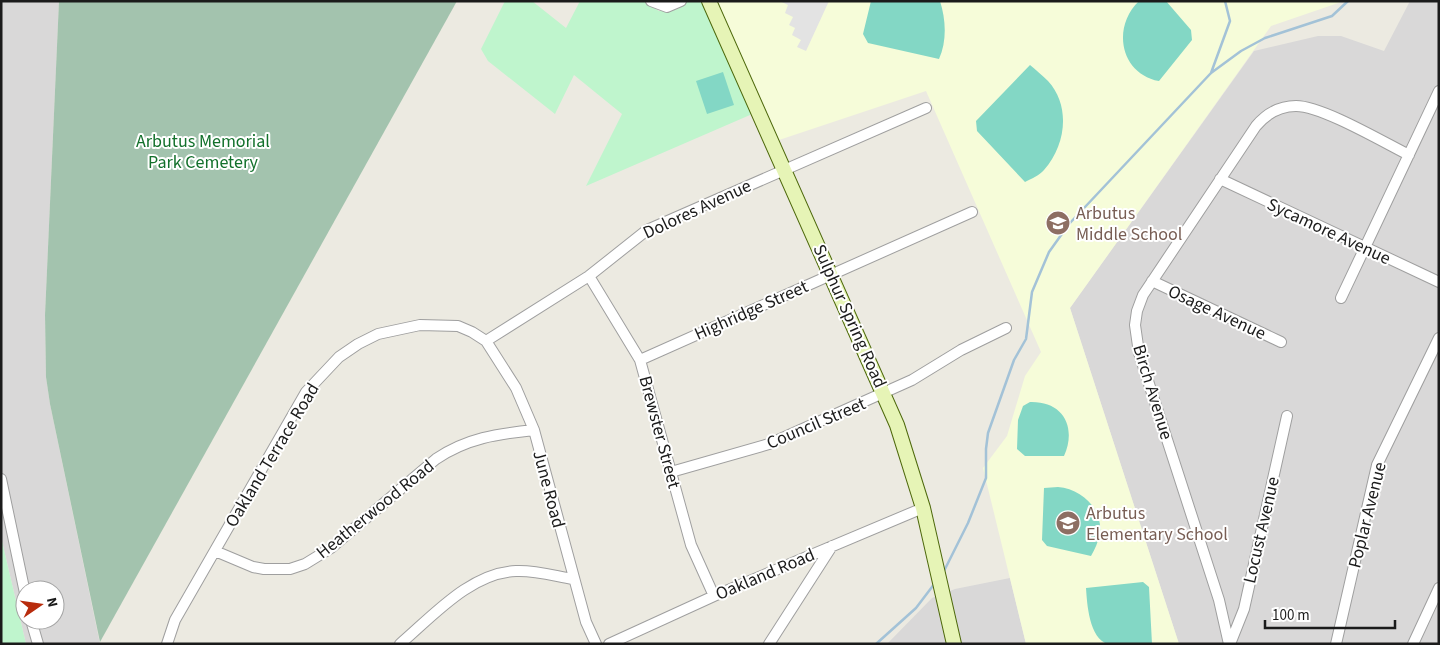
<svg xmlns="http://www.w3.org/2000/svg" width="1440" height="645" font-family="'Source Sans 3',sans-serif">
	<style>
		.residential { fill: #d9d8d8; fill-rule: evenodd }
		.education { fill: #f6fcd9 }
		.cemetery { fill: #a3c3ae }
		.park { fill: #bff5cd }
		.pitch { fill: #83d7c5 }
		.parking { fill: #e3e3e3 }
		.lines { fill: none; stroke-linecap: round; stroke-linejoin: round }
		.stream { stroke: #a3c2d7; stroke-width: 2.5 }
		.street-casing { stroke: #9f9f9f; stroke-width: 12 }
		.secondary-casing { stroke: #4d680b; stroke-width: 16 }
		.street { stroke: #fff; stroke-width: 10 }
		.secondary { stroke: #e6f4b6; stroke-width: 14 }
		.labels { text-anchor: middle; stroke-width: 4; stroke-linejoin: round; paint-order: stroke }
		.park-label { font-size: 18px; fill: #12702b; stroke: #fff }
		.street-label { font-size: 18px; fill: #1b1b1b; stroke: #fff }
		.education-label { font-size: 18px; fill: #785e54; stroke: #fff; text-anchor: start }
	</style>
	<rect width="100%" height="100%" fill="#eceae1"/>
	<path class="residential" d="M1,1H59L45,315L46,377L50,404L100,644H26L1,537ZM25,590H55V620H25Z
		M1410,1H1439V644H1179L1070,308L1254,51L1318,36H1341L1384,51Z
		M1010,578L1026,644H887L932,598L955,589Z"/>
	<path class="education" d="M717,1H1344L1271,26L1070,308L1179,644H1026L983,468L1007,436L1025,376L1041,352L926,91L779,140Z"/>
	<path class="cemetery" d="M59,1H457L100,642L50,404L46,377L45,315Z"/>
	<path class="park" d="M505,1H532L566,28L580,1H643L659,11H668L678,9L686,1H704L751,113L750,115L586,186L622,114L574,75L555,114L488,61L481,49Z
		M1,537L26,644H1Z"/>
	<path class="pitch" d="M871,1H940C946,20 947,41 939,59L868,43L863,34Z
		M1139,1H1166L1191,30L1192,40L1159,81C1121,74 1111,28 1139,1Z
		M1030,65C1036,70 1042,75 1048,81C1071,106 1066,145 1044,170C1040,175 1031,179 1025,182L977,131L976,121Z
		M723,72L734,105L707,114L696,81Z
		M1030,402C1063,401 1077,427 1064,456H1025L1017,449L1018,420L1023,406Z
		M1058,487C1082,489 1103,509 1100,534C1098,542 1095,549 1091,556L1047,546L1042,540L1044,488Z
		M1143,582L1149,587L1152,644C1138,644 1121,645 1108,644C1089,639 1087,603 1086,588Z"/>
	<path class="parking" d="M780,1H829L806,51L797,47L801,40L792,35L795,28L789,25L793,17L785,13L788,5Z"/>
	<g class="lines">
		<path class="stream" d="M1211,73L1230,21L1225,1
			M943,573L968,523L986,478V449L988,433L1014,360L1026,339L1032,292L1049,252L1069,224L1211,73L1241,51L1265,38L1332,16L1348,1
			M876,644L916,608L935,583"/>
		<defs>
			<path id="street" d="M651,1L667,7L681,1
				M1220,179L1439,282
				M589,276L640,360L691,545L714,596
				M1152,281L1281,342
				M1341,298L1439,91
				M486,341L589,276L647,230L926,108
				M640,360L972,212
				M671,472L769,444L912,380L961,350L1006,328
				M1,479L25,593
				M215,551L253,567L264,569H290L305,564L331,548L436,459C467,438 497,434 534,430
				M31,620L38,644
				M167,644L175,620L306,392L339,357L358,344L378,334L420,325L458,326L472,332L486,341L516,388L534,430L586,622L596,644
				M400,644C433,616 470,573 516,571C535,570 555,576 573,579
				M609,644L714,596L923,508
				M769,644L832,546
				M1229,644L1219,600L1139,353L1135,325L1137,311L1143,295L1256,126C1267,113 1279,106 1296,106C1322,106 1383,142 1409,155
				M1230,644L1244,609L1287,416
				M1336,644L1377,465L1439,338
				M1413,644L1439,588"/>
			<path id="secondary" d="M709,1L897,425L923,508L954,644"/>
		</defs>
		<use href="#street" class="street-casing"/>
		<use href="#secondary" class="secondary-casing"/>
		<use href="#street" class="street"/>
		<use href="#secondary" class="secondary"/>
	</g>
	<defs>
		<symbol id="school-disc" viewBox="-11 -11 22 22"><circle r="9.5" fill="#8d6e63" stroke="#fff"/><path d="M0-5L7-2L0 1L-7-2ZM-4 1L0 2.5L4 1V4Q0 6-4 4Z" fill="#fff"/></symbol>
	</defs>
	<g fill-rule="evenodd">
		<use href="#school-disc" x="1044" y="209" width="28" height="28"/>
		<use href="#school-disc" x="1054" y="509" width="28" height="28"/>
	</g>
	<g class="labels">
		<g class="park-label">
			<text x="203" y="147">Arbutus Memorial<tspan x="203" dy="21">Park Cemetery</tspan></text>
		</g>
		<g class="street-label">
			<text transform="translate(697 209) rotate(-25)" y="6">Dolores Avenue</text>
			<text transform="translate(1329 231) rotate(25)" y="6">Sycamore Avenue</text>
			<text transform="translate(751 310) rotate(-24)" y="6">Highridge Street</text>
			<text transform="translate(1217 312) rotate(25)" y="6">Osage Avenue</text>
			<text transform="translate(850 316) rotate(66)" y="6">Sulphur Spring Road</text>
			<text transform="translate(1153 392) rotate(73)" y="6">Birch Avenue</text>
			<text transform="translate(816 423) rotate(-23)" y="6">Council Street</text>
			<text transform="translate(660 432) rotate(75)" y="6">Brewster Street</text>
			<text transform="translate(272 455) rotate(-59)" y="6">Oakland Terrace Road</text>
			<text transform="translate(549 489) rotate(75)" y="6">June Road</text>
			<text transform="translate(375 509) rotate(-39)" y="6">Heatherwood Road</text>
			<text transform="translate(1367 515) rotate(-76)" y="6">Poplar Avenue</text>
			<text transform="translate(1261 530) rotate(-77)" y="6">Locust Avenue</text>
			<text transform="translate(765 574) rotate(-23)" y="6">Oakland Road</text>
		</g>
		<g class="education-label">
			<text x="1076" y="219">Arbutus<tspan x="1076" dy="21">Middle School</tspan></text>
			<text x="1086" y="519">Arbutus<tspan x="1086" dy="21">Elementary School</tspan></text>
		</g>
	</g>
	<rect width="1440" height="645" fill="none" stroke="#1b1b1b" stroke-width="5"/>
	<g transform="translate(40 605) rotate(77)"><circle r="24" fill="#ffffff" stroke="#a4a4a4"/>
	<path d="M0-4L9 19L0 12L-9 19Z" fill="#b82c0d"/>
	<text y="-8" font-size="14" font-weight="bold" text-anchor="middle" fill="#1b1b1b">N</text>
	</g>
	<path d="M1265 620v8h130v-8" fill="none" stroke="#1b1b1b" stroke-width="2.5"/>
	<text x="1272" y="620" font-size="15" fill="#1b1b1b" stroke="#ffffff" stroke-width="4" paint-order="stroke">100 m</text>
</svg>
